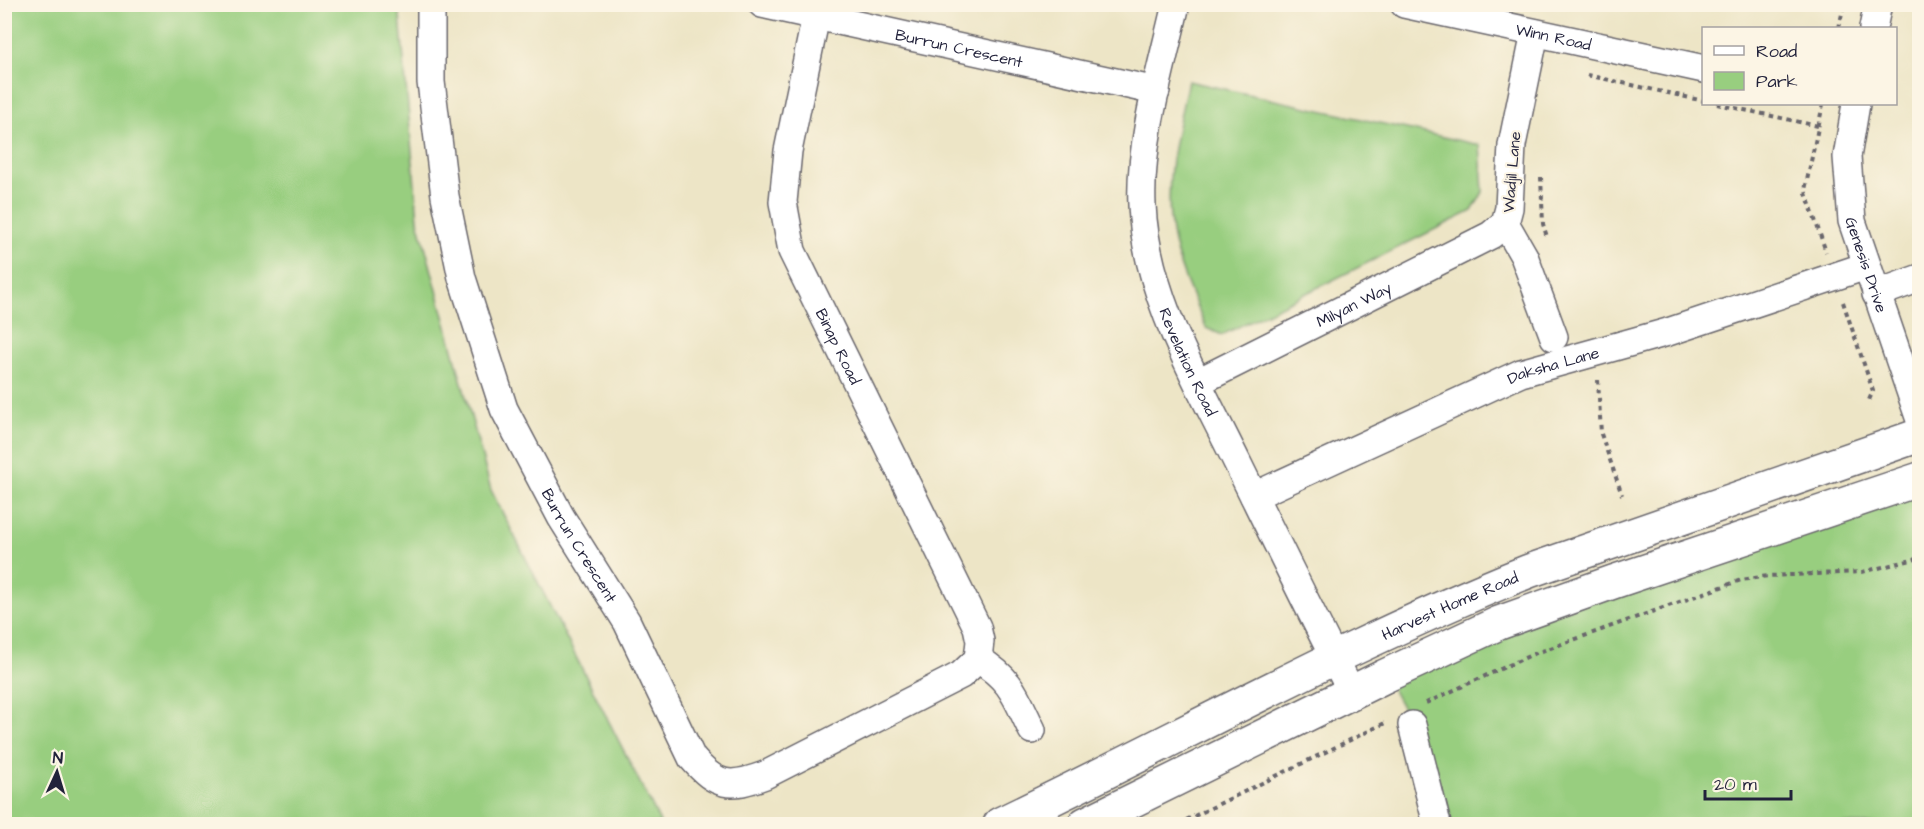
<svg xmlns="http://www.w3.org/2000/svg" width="1924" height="829" font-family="'Architects Daughter',sans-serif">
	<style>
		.green { fill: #98ce7f; stroke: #5d785d; stroke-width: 1.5 }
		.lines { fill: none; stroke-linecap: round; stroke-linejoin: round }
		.minor-casing { stroke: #69666c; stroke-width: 30 }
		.tertiary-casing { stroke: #69666c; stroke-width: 36 }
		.path { stroke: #69666c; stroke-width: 4; stroke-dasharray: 4.5 4.5; stroke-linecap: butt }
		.minor { stroke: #fff; stroke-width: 27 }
		.tertiary { stroke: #fff; stroke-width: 33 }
		.labels { text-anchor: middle; stroke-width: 4.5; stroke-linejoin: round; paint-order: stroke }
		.street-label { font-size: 16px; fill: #22223b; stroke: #fcf5e5 }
	</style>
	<rect width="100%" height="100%" fill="#fcf5e5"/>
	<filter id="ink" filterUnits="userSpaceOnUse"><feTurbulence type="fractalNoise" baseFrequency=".0167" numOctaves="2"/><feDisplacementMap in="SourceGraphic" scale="12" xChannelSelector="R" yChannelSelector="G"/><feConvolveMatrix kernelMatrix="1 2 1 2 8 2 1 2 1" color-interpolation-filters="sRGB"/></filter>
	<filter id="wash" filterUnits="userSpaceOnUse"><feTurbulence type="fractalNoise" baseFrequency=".008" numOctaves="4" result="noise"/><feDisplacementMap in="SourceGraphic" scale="24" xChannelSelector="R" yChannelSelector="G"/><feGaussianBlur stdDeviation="1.35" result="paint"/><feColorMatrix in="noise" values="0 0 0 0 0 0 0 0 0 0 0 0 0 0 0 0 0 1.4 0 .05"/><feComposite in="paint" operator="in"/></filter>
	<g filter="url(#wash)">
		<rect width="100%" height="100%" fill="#ede5c6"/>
		<path class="green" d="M5,4L399,5L418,220L491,490L661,824H5Z
			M1188,81L1480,145L1483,192L1472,211L1222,335L1206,328C1194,299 1179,269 1173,237C1162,184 1177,133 1188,81Z
			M1919,479V824H1437L1412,725L1385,676Z"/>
	</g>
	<g filter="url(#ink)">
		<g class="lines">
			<defs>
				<g id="minor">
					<path id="s1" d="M431,4V82L445,196L462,278L504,409L561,517L627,622L692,758C717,787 730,788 765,775L961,675L978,659"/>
					<path id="s2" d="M762,4L1156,91"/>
					<path id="s3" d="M1176,4C1162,67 1139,140 1142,205C1146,296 1198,382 1237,462C1275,539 1313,617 1352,693"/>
					<path id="s4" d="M1404,4L1704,69"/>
					<path id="s5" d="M816,16L788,151L783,202L792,251L977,627L980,641L978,659"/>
					<path d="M1873,28L1878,4"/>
					<path d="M1535,33L1512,145L1509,208L1505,223L1524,256L1554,337"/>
					<path id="s6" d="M1856,104L1847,157L1852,221L1920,420"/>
					<path d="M1876,294L1920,278"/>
					<path id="s7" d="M1198,382L1491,235L1505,223"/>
					<path id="s8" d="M1254,496L1521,373L1668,332L1866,266"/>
					<path d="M978,659C1012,680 1015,695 1032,730"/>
					<path d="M1412,725L1437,824"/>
				</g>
				<g id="tertiary">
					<path id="s9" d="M1000,824C1176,740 1347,644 1529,571L1920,435"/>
					<path d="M1085,824L1385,676L1499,623L1613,582L1920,479"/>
				</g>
			</defs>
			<use href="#minor" class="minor-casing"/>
			<use href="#tertiary" class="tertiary-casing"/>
			<path class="path" d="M1839,28L1844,4
				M1587,75L1704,101
				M1717,104L1818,126
				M1823,104L1805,190L1826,252
				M1541,177L1543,224L1547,237
				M1843,302L1873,391L1869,400
				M1598,380L1601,434L1622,495
				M1426,703L1531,655L1741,580L1768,576L1862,572L1920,558
				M1178,824L1385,723"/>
			<use href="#minor" class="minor"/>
			<use href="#tertiary" class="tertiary"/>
		</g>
	</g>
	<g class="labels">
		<g class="street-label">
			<text dy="6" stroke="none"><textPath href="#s4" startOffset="153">Winn Road</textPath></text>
			<text dy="6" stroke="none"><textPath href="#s2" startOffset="202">Burrun Crescent</textPath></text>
			<text transform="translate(1511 172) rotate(-85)" y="6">Wadjil Lane</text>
			<text dy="6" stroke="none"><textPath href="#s6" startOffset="164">Genesis Drive</textPath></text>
			<text dy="6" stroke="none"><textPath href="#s7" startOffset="174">Milyan Way</textPath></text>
			<text dy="6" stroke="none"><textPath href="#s5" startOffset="345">Binap Road</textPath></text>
			<text dy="6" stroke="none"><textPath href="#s3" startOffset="369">Revelation Road</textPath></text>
			<text dy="6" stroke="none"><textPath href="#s8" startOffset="327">Daksha Lane</textPath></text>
			<text dy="6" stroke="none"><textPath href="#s1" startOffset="570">Burrun Crescent</textPath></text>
			<text dy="6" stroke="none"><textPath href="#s9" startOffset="500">Harvest Home Road</textPath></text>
		</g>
	</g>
	<rect width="1924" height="829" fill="none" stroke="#fcf5e5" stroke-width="24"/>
	<rect x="1702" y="27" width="195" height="78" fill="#fcf5e5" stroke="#a5a1a1" stroke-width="1.5"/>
	<rect x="1714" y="46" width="30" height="9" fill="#ffffff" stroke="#a5a1a1" stroke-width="1.5"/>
	<text x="1756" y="57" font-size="18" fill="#22223b">Road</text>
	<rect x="1714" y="72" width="30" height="18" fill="#98ce7f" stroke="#a5a1a1" stroke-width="1.5"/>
	<text x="1756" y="87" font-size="18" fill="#22223b">Park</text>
	<g transform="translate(57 772) rotate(4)" stroke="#fcf5e5" stroke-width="4.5" paint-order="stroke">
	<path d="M0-4.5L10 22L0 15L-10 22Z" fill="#22223b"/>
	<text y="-9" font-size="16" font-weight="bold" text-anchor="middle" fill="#22223b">N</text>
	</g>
	<path d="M1705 790v9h86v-9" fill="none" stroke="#22223b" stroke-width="3"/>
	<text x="1714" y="790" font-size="18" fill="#22223b" stroke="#fcf5e5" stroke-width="4.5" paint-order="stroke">20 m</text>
</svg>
